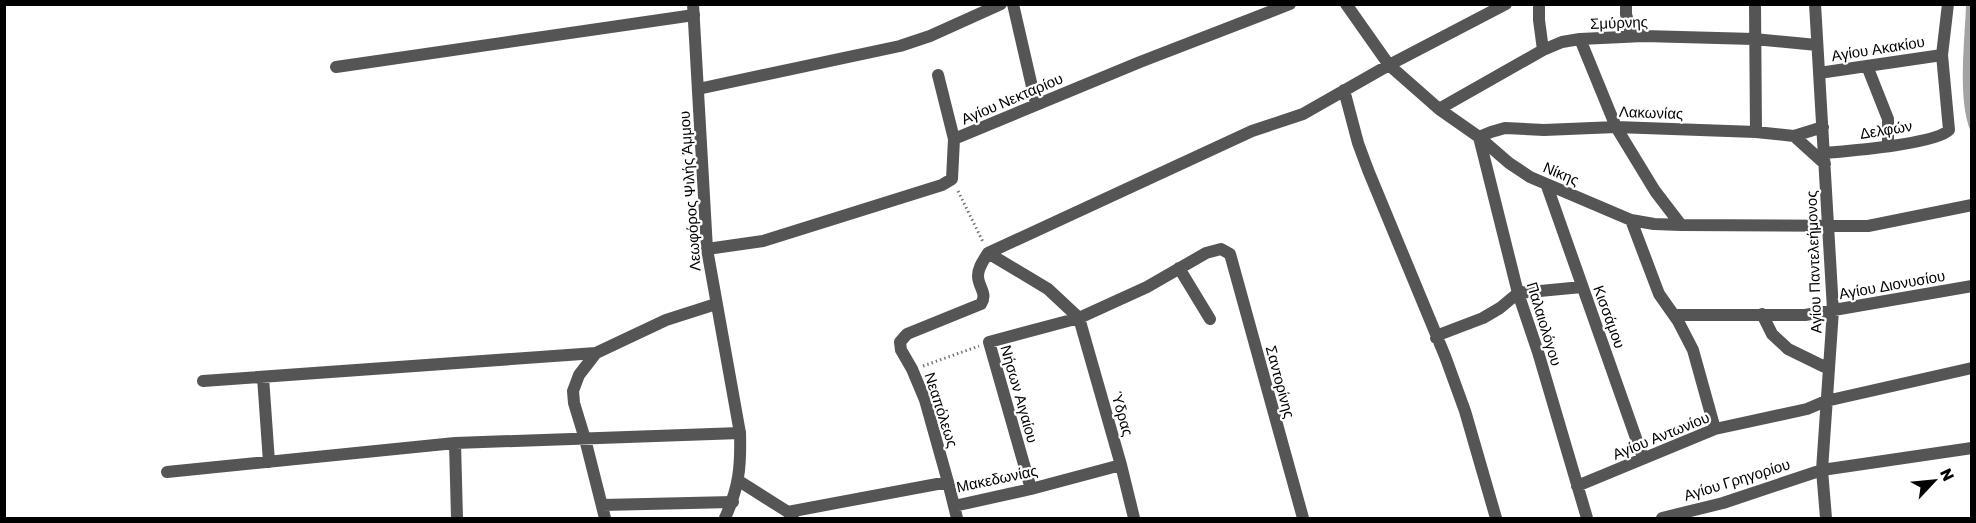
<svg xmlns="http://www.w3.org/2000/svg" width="1976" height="523" font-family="Rubik,sans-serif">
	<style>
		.water { fill: #a3a3a3 }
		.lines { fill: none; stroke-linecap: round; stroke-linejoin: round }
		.path { stroke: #777; stroke-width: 3; stroke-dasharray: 1.5 3; stroke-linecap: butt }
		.minor { stroke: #555; stroke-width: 12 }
		.tertiary { stroke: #555; stroke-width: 12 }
		.labels { text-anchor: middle; stroke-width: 4.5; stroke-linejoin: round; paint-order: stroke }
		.street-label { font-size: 15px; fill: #000; stroke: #fff }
	</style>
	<rect width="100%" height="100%" fill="#fff"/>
	<path class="water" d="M1966,5H1972L1971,132C1957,100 1965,40 1966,5Z"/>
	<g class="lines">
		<path class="path" d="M958,191L983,242
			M923,366L979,346"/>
		<path class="minor" d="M1013,4L1036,104
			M1346,4L1389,65L1439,109L1479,137L1509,163L1530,177L1631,220L1654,224L1681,225L1868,226L1972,205
			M1539,4V20L1543,50
			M1626,4V14L1630,30L1644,36
			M1755,4L1756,132
			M1815,4L1833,310L1822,470L1826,518
			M1580,39L1616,127L1655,191L1681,225
			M1867,66L1888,119V146
			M336,67L694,15
			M1819,73L1942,55
			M938,75L954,139
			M698,89L900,46L930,36L1001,4
			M1344,90L1358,143L1368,170L1445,356L1465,411L1496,518
			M1439,109L1543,50L1562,42L1580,39L1644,36L1754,39L1817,45
			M1794,136L1825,164
			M1825,153C1847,151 1936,144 1949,130L1942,55L1948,4
			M1547,186L1643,458
			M1631,220L1659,294L1678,321L1693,350L1715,429
			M707,249L763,241L942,185L952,179L954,139L1140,62L1290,4
			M988,253L1048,289L1079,318
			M1179,268L1210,319
			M1762,314L1772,334L1788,349L1829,369
			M1674,315H1805L1972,286
			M1079,318L1121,465L1134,518
			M1436,338L1441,334L1483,318L1500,308L1518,293L1582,287
			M596,353L579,375L573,391L574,403L585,439L605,518
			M263,377L269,462
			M203,381L596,353L666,320L716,304
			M455,443L457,518
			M167,472L455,443L740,433
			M948,482L925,400L912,369L901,350L900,342L907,334L981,304C988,293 978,287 978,276C978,267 984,260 988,253L1252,131L1303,114L1389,65L1506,4
			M1577,486L1715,429L1807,409L1826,401L1972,368
			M1031,489L989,342L1079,318L1147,287L1206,253L1221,249L1230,254L1303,518
			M602,505L733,502
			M954,506L1031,489L1121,465
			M788,512L948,482L957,518
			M1587,518L1538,352L1518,293L1479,137L1491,132L1505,128L1544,130L1616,127L1756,132L1794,136L1823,127
			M1662,518L1723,503L1822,470L1972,448"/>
		<path class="tertiary" d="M693,4L707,249L740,433C741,467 739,487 725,518
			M739,481L788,512L793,518"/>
	</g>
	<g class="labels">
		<g class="street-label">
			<text transform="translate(1619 23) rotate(-2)" y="5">Σμύρνης</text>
			<text transform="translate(1878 49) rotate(-9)" y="5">Αγίου Ακακίου</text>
			<text transform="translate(1012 99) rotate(-23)" y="5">Αγίου Νεκταρίου</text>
			<text transform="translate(1651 113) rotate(2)" y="5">Λακωνίας</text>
			<text transform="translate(1886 130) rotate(-9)" y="5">Δελφών</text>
			<text transform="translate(1561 174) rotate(23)" y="5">Νίκης</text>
			<text transform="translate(690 191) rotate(-94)" y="5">Λεωφόρος Ψιλής Άμμου</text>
			<text transform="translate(1814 262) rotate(-92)" y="5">Αγίου Παντελεήμονος</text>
			<text transform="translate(1892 285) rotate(-10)" y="5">Αγίου Διονυσίου</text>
			<text transform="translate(1609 317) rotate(70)" y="5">Κισσάμου</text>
			<text transform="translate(1544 324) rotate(73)" y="5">Παλαιολόγου</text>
			<text transform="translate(1280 382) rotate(75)" y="5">Σαντορίνης</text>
			<text transform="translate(1019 394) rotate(74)" y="5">Νήσων Αιγαίου</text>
			<text transform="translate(941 410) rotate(72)" y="5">Νεαπόλεως</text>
			<text transform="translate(1122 414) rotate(74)" y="5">Ύδρας</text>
			<text transform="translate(1661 436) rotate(-22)" y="5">Αγίου Αντωνίου</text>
			<text transform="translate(997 479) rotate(-12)" y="5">Μακεδωνίας</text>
			<text transform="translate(1737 480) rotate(-17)" y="5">Αγίου Γρηγορίου</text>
		</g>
	</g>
	<rect width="1976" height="523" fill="none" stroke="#000000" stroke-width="12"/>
	<g transform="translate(1934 481) rotate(64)" stroke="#ffffff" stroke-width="4.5" paint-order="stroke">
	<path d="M0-4.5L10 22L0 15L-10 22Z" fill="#000000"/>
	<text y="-9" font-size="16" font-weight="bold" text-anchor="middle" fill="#000000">N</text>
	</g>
</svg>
